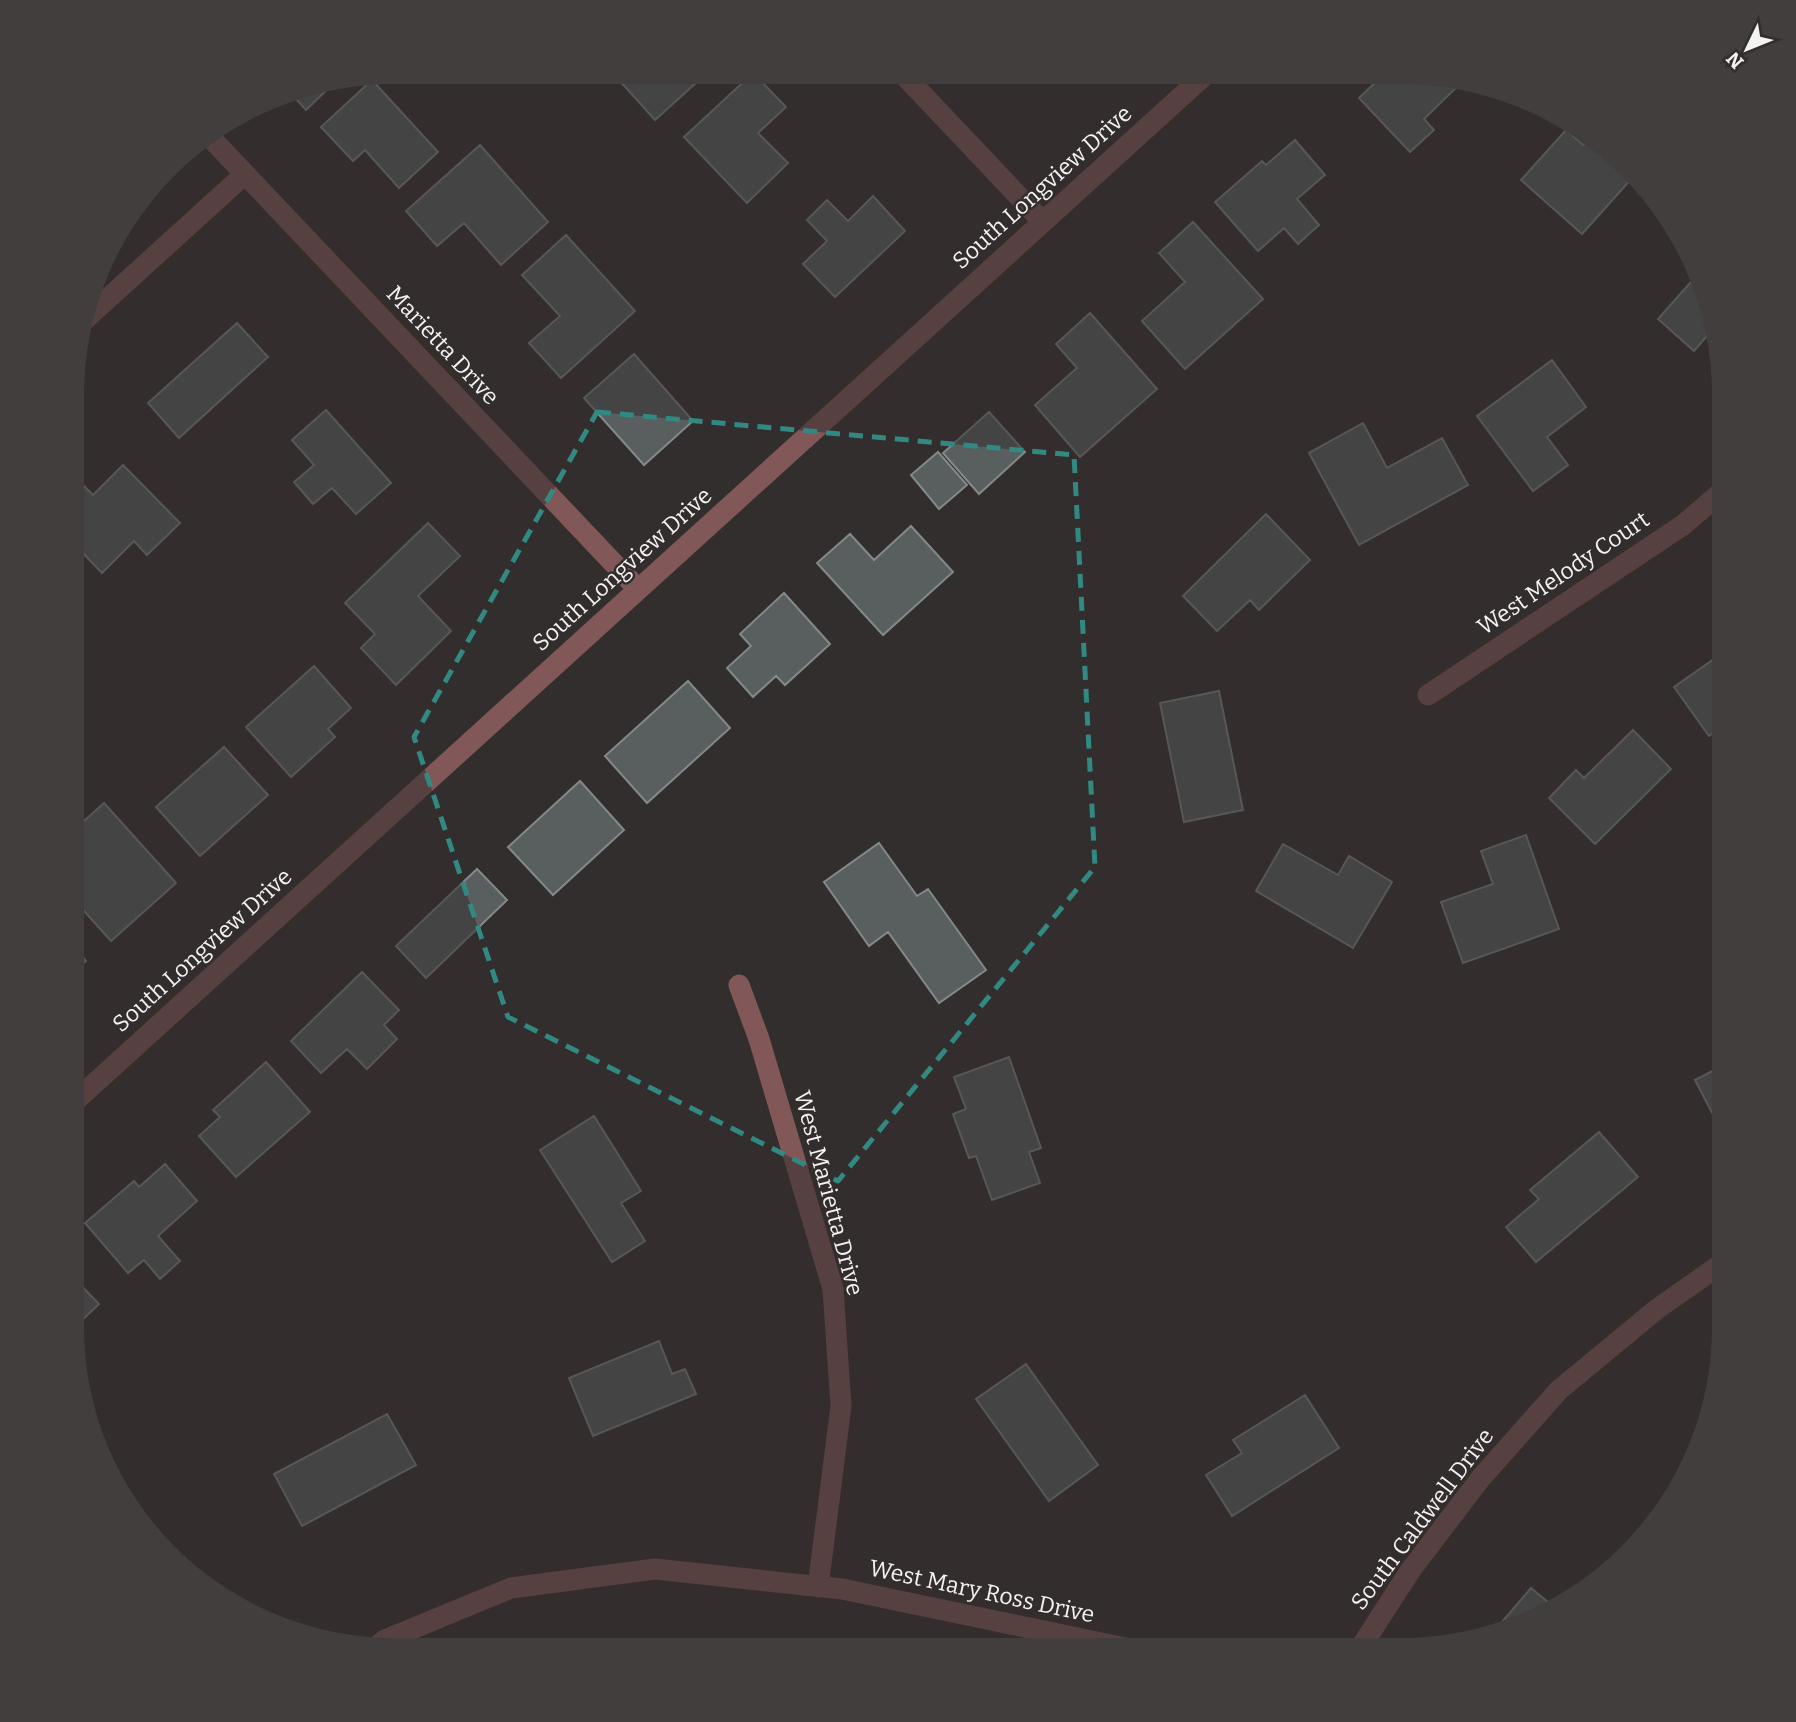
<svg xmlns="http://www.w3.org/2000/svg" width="1796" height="1722" font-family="Bitter,serif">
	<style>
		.building { fill: #595f5f; stroke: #838989; stroke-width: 2 }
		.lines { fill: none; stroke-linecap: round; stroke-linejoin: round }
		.street { stroke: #825757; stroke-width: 21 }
		.marked { fill: none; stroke: #328982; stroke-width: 5; stroke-dasharray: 14 9; stroke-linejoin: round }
		.labels { text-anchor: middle; stroke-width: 5; stroke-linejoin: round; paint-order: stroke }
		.street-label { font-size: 23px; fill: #f5f2f2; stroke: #332e2e }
	</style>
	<rect width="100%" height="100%" fill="#332e2e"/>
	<path class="building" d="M627,72L707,73L655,120L619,80Z
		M753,73L786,107L758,133L788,163L747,203L684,137Z
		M1384,74H1443L1463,81L1424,119L1434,130L1410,152L1359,98Z
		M372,80L438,152L399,188L365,150L353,161L321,127Z
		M336,81L306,110L288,90L291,89Z
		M1566,130L1583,145L1590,139L1633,177L1582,234L1521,180Z
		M1295,140L1325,175L1297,199L1319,225L1298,244L1284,228L1258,251L1215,202L1262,161L1266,165Z
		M480,145L548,222L501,265L464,223L437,246L406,211Z
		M873,196L905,231L835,297L803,264L827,241L807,220L827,200L848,221Z
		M1193,222L1263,299L1185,369L1142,321L1185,282L1159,253Z
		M566,235L635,311L561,378L529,343L560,316L522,275Z
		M1698,274L1707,291L1714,328L1694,351L1658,319Z
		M1090,313L1157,389L1080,457L1035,405L1077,368L1056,344Z
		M237,323L268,357L179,438L148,403Z
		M634,354L693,421L644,465L584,398Z
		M1552,360L1586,407L1547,437L1568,465L1533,491L1477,416Z
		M326,410L391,483L356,514L332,488L313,504L294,482L314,465L292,440Z
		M989,412L1025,452L979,494L943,453Z
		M1363,423L1387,468L1442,438L1468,485L1359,545L1309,453Z
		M938,452L967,485L939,509L911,475Z
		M123,465L180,523L147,555L134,541L102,573L77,547V479L93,495Z
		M1266,514L1310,560L1259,610L1250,600L1217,631L1183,596Z
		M428,523L460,556L418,596L451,631L396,685L361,648L375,634L345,603Z
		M911,526L953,572L883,635L817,563L850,534L874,560Z
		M784,593L830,644L785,685L776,676L753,697L727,668L751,646L740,634Z
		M1724,652V726L1709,736L1674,687Z
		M314,666L351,708L328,729L335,737L291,777L246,727Z
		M688,681L730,728L647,803L605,756Z
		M1219,691L1243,810L1184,822L1160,703Z
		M1633,730L1671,769L1595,844L1549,798L1576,770L1584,778Z
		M224,747L268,795L200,856L156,807Z
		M580,781L624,830L553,895L508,847Z
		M104,803L176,883L111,941L75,901V844L82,838L75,829Z
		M1526,835L1559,929L1463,963L1441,902L1493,884L1481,851Z
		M879,843L917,896L928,889L986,970L939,1003L888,932L869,946L824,882Z
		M1283,844L1338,875L1349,856L1392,882L1353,948L1256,891Z
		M477,869L507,900L426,978L396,946Z
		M75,948L86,961L74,971Z
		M362,972L399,1010L384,1025L397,1039L367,1069L347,1049L321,1073L291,1041Z
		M1009,1057L1041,1148L1029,1152L1040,1183L992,1200L976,1156L969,1158L953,1114L966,1109L954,1077Z
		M266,1062L310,1112L236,1177L199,1136L220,1117L213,1110Z
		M1724,1065V1129L1721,1130L1695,1080Z
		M594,1116L641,1191L621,1203L645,1241L612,1262L540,1150Z
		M1599,1132L1638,1177L1536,1262L1506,1227L1539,1199L1530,1190Z
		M165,1164L197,1201L158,1236L180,1261L160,1279L144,1260L128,1273L85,1223L134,1181L139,1187Z
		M73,1277L99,1304L73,1329Z
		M659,1341L672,1374L685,1369L696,1394L593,1436L569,1378Z
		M1026,1364L1098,1465L1049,1501L976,1399Z
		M1305,1395L1339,1448L1232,1516L1206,1475L1242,1453L1233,1440Z
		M387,1414L416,1465L302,1526L274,1474Z
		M1531,1588L1554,1607L1502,1634L1496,1629Z"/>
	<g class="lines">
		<path class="street" d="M902,73L1043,222
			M209,136L638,589
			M81,323L245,174
			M1428,695L1683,525L1724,490
			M739,985L759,1039L833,1289L841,1406L818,1587
			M74,1102L1206,74
			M374,1649L385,1640L511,1588L655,1569L842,1589L1135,1650
			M1359,1650L1410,1571L1480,1479L1559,1390L1657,1309L1724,1262"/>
	</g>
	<path d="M0 0H1796V1722H0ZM597,412L1074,455L1095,867L838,1181L508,1017L414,737Z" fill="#332e2e" fill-opacity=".55" fill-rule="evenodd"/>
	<path class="marked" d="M597,412L1074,455L1095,867L838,1181L508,1017L414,737Z"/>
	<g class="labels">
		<g class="street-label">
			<text transform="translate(1042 187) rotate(-42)" y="8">South Longview Drive</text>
			<text transform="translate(443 345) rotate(47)" y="8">Marietta Drive</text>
			<text transform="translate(622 569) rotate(-42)" y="8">South Longview Drive</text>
			<text transform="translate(1563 573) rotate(-34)" y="8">West Melody Court</text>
			<text transform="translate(202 950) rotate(-42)" y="8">South Longview Drive</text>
			<text transform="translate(829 1193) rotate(75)" y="8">West Marietta Drive</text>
			<text transform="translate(1422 1519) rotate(-53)" y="8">South Caldwell Drive</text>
			<text transform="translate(982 1591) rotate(12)" y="8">West Mary Ross Drive</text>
		</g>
	</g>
	<path d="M0 0H1796V1722H0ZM395 84H1401A311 311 0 0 1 1712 395V1327A311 311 0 0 1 1401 1638H395A311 311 0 0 1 84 1327V395A311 311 0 0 1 395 84Z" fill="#433e3e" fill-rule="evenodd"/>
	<g transform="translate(1747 49) rotate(227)" stroke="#332e2e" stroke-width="5" paint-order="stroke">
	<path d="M0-5L12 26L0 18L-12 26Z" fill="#f5f2f2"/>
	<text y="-10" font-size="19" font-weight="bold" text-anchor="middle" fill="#f5f2f2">N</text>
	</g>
</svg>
